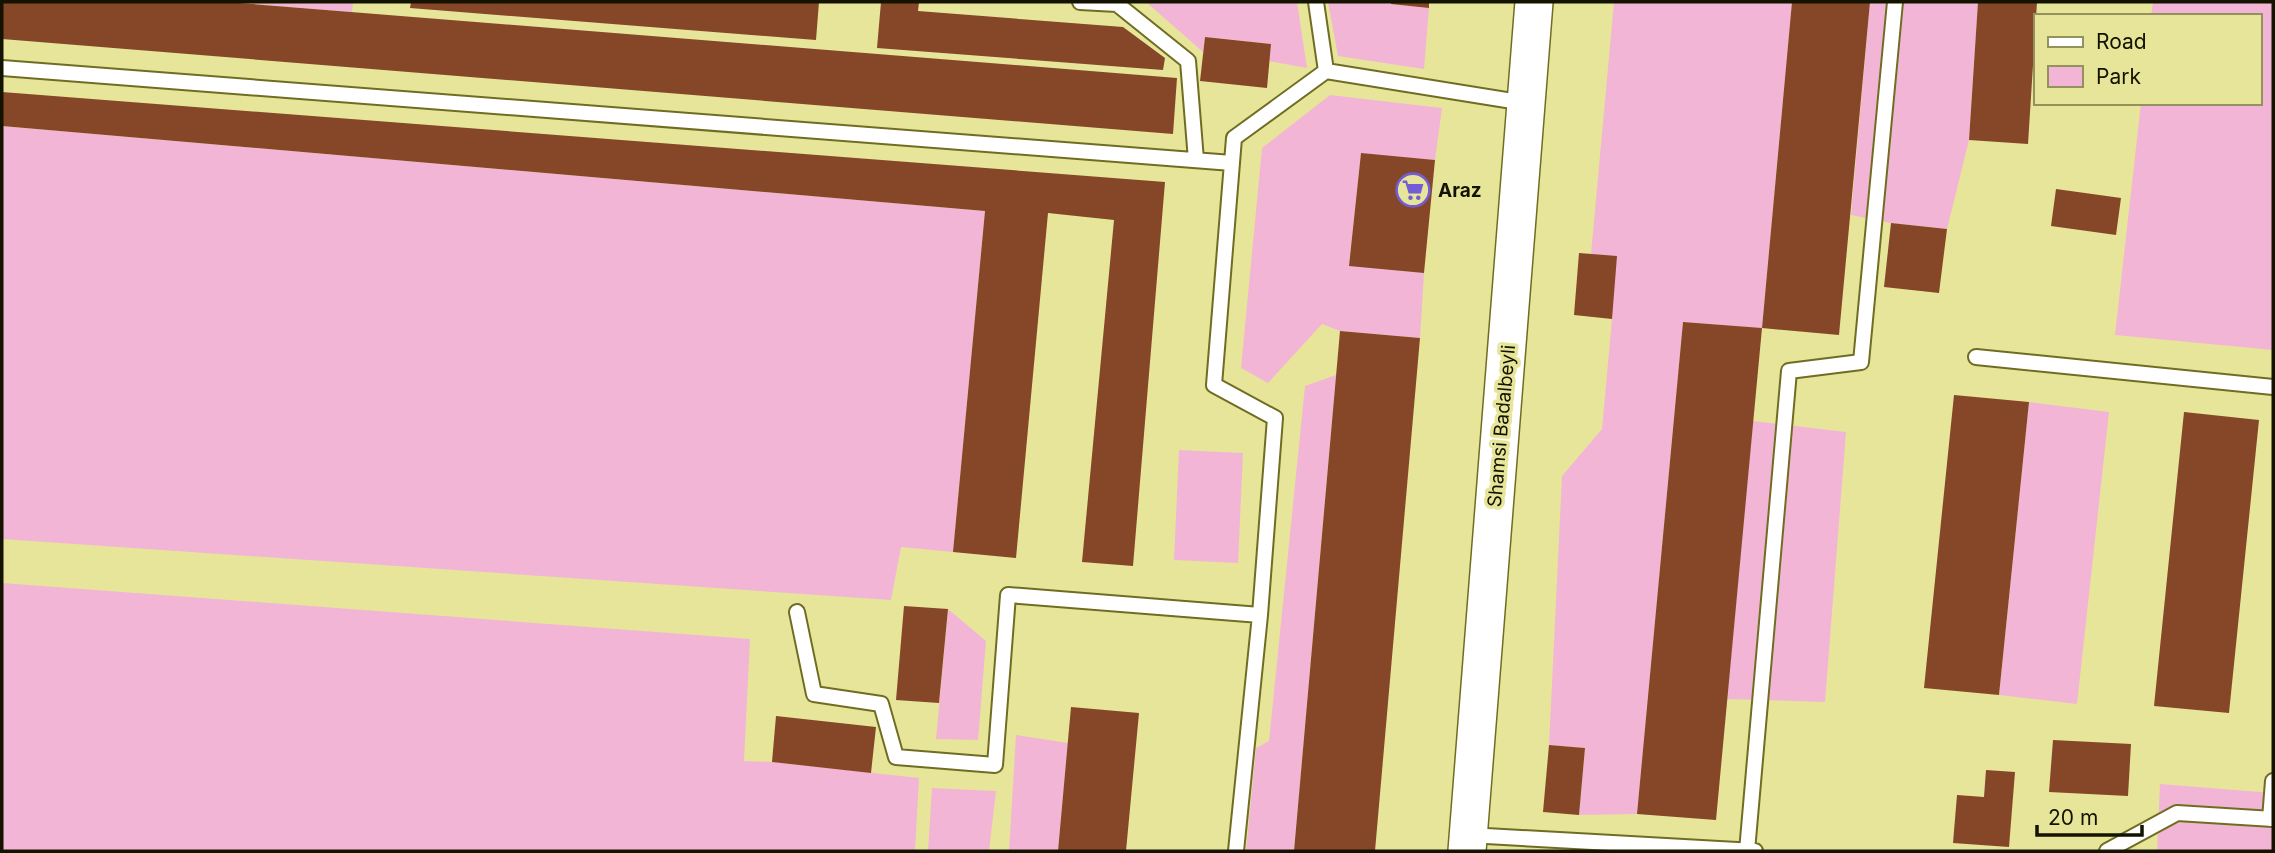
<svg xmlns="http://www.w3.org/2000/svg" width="2275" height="853" font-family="Inter,sans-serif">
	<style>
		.green { fill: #f3b5d5 }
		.building { fill: #854727 }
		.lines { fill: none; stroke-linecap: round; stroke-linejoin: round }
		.service-casing { stroke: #706d22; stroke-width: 18 }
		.tertiary-casing { stroke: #706d22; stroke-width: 40 }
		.service { stroke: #fff; stroke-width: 14 }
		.tertiary { stroke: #fff; stroke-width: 37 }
		.labels { text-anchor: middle; stroke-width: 7; stroke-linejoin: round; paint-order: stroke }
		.poi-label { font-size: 19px; font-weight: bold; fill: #141300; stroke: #e7e59a; text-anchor: start }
		.street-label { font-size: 19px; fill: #141300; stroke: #e7e59a }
	</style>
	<rect width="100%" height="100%" fill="#e7e59a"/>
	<path class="green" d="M227,2H353L352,12Z
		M1146,2H1297L1307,68L1269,61L1271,44L1205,37L1203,52Z
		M1328,2H1374L1429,8L1424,69L1338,56Z
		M1614,2H1792L1762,328L1683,322L1637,814L1579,815L1585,748L1549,745L1562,476L1602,429L1612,319L1591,254Z
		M1870,2H1978L1969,140L1947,229L1891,223L1851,215Z
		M2153,2H2273V350L2115,335L2141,103H2259V16H2151Z
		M1330,95L1442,108L1435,160L1361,154L1349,265L1424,273L1420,338L1340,331L1322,324L1268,383L1241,368L1262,148Z
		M2,126L985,211L953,552L901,547L891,600L2,539Z
		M1336,375L1294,851H1246L1256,748L1269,741L1305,386Z
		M2029,402L2109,412L2077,704L1999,695Z
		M1753,421L1846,432L1825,702L1727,699Z
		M1179,450L1243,453L1238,563L1174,560Z
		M2,583L750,639L744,761L772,762L919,778L915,851H2Z
		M948,609L986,641L978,740L936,739Z
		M1016,735L1068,743L1058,851H1009Z
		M2160,784L2273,793V851H2157Z
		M932,788L996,791L989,851H928Z"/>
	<path class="building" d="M2,2H227L1177,78L1173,134L2,39Z
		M411,2H819L816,40L410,8Z
		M881,2H919L918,11L1123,27L1165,58L1163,70L877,48Z
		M1391,2H1429V8L1391,4Z
		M1792,2H1870L1839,335L1762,328Z
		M1978,2H2037L2028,144L1969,140Z
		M1205,37L1271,44L1267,88L1200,81Z
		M2,92L1165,182L1133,566L1082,562L1114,220L1048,213L1016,558L953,552L985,211L2,126Z
		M1361,153L1435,160L1424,273L1349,266Z
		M2056,189L2121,198L2116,235L2051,226Z
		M1891,223L1947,229L1939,293L1884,287Z
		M1579,253L1617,256L1612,319L1574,315Z
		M1683,322L1762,328L1716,820L1637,814Z
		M1340,331L1420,338L1375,851H1294Z
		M1954,395L2029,402L1999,695L1924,688Z
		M2184,412L2259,420L2229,713L2154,706Z
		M904,606L948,609L939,703L896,700Z
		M1071,707L1139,713L1126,851H1058Z
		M776,716L876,727L871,773L772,762Z
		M2053,740L2131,744L2128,796L2049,792Z
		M1549,745L1585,748L1579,815L1543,812Z
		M1986,770L2015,772L2009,847L1953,843L1957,795L1984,797Z"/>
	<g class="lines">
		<defs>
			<path id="service" d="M1080,2L1117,4L1188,61L1196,160
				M1316,2L1326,71
				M2,68L1232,163
				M1976,357L2273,387
				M797,612L814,694L881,704L896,757L995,765L1008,595L1260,615
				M2270,819L2273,781
				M1468,835L1755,851
				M1236,851L1260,615L1275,418L1214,385L1234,138L1326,71L1525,103
				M1747,851L1789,371L1861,362L1895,2
				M2107,851L2177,813L2273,819"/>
			<path id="tertiary" d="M1467,851L1534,2"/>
		</defs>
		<use href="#service" class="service-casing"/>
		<use href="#tertiary" class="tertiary-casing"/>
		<use href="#service" class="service"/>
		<use href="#tertiary" class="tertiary"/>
	</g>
	<defs>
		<symbol id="supermarket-ring" viewBox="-11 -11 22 22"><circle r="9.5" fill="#e7e59a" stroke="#725dd7" stroke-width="1.5"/><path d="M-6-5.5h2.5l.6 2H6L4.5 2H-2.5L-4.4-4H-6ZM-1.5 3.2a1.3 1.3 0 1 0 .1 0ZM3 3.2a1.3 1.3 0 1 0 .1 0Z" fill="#725dd7"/></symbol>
	</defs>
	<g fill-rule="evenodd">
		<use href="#supermarket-ring" x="1394" y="171" width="38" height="38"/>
	</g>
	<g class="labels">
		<g class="poi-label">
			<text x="1438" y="197">Araz</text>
		</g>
		<g class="street-label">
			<text transform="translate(1501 426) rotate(-85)" y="7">Shamsi Badalbeyli</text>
		</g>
	</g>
	<rect width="2275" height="853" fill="none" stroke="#141300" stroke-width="7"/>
	<rect x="2034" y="14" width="228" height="91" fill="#e7e59a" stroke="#93915c" stroke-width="2"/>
	<rect x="2048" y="37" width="35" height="10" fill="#ffffff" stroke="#93915c" stroke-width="2"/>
	<text x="2096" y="49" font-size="21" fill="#141300">Road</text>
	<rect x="2048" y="66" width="35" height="21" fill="#f3b5d5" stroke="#93915c" stroke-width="2"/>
	<text x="2096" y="84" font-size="21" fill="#141300">Park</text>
	<path d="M2037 825v10h105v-10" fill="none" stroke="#141300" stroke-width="3.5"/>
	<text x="2048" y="825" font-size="21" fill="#141300" stroke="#e7e59a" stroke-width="5" paint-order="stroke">20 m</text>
</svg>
